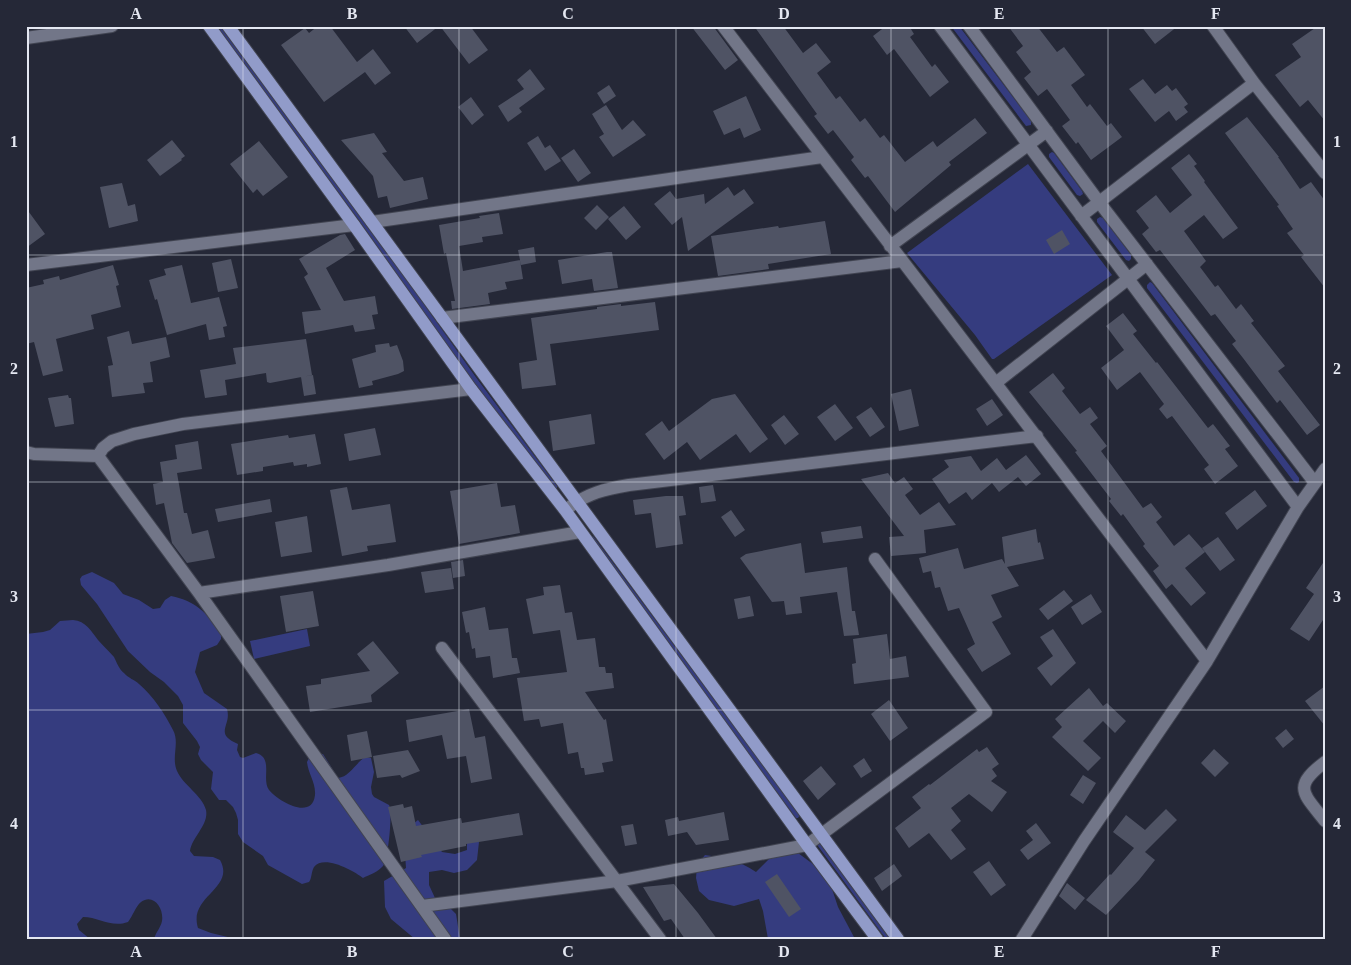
<svg xmlns="http://www.w3.org/2000/svg" width="1351" height="965" font-family="Georgia,serif">
	<style>
		.green { fill: #353c7f }
		.building { fill: #4f5364 }
		.lines { fill: none; stroke-linecap: round; stroke-linejoin: round }
		.minor-casing { stroke: #414451; stroke-width: 14 }
		.major-casing { stroke: #414451; stroke-width: 14 }
		.minor { stroke: #727688; stroke-width: 12 }
		.major { stroke: #919bc9; stroke-width: 12 }
		.grid { fill: none; stroke: #e4e7f1; stroke-width: 1; stroke-opacity: 0.55 }
		.neatline { fill: none; stroke: #e4e7f1; stroke-width: 2 }
		.grid-label { font-size: 16px; text-anchor: middle; font-weight: bold; fill: #e4e7f1 }
	</style>
	<rect width="100%" height="100%" fill="#252837"/>
	<path class="green" d="M216,26H220L362,217L475,376L557,486V488L554,489L471,379L358,219Z
		M951,26H959L1031,121V125L1026,126Z
		M1052,152L1054,153L1082,191L1083,194L1080,196L1077,195L1049,157V154Z
		M1028,164L1112,275L994,359H992L975,335L907,253Z
		M1100,217L1103,218L1131,255V259L1129,261L1126,260L1097,222V219Z
		M1150,282L1152,283L1299,478V482L1297,483L1294,482L1147,288V285Z
		M593,536L800,815L798,818H796L591,540Z
		M92,572L114,583L123,594L139,600L153,609L160,608L165,600L171,596C196,601 206,613 221,632V639L217,645L200,652L195,672L204,693L227,709C232,726 213,733 238,744L237,750L240,757L243,758L256,753C274,758 261,779 269,790C278,801 312,821 315,795C316,783 308,773 307,762L310,756L323,754L338,778C349,777 355,764 365,757L371,758L374,772L371,787L372,794L374,797L389,805C393,811 388,861 383,866C378,872 369,875 363,878C354,871 324,854 314,867C311,872 312,878 309,882L302,884L268,865L263,856L243,842L238,834V820L236,813L233,807L226,800H219L211,789L213,772L201,760L198,754L200,747L197,741L183,723V705L178,696L164,682L150,672L128,651L97,604L81,585L80,579L82,576Z
		M73,620C86,621 91,631 98,640C103,646 109,651 114,657C117,663 119,669 124,673C128,678 135,680 139,684C153,696 165,714 173,730C180,743 171,757 177,771C183,785 202,795 206,810C209,825 192,837 190,851L194,856L213,857L220,860C236,889 188,896 198,928L211,933L236,939H154C156,932 161,927 162,921C164,909 154,893 141,902C135,907 133,916 128,922C111,928 99,917 83,917L77,924L79,930L90,939H26V634L43,632L50,630L60,621Z
		M307,629L310,646L254,659L250,641Z
		M418,820L442,852L455,854L467,850V837L480,833L477,860L467,870L454,873L442,870L429,872V885L435,898L446,904L456,914L460,939H415L391,919L385,907L384,881L406,868L404,840L408,828Z
		M820,843L891,939H886L818,846V844Z
		M798,853L821,870L829,880L838,907L855,939H768L763,911L759,899L734,906L709,900L699,891L696,878L697,865L705,855C724,858 739,860 756,872L774,854Z"/>
	<path class="building" d="M318,26H330L357,62L373,49L391,73L375,85L365,72L324,102L281,45L305,28L309,33Z
		M404,26H439L417,43Z
		M440,26H470L488,50L469,64Z
		M691,26H713L738,60L725,70Z
		M754,26H783L803,53L816,43L831,62L817,73L836,99L840,96L860,122L865,118L880,138L884,135L905,162L933,141L937,147L975,118L987,133L949,162L951,165L895,212L868,176L865,178L851,160L854,157L833,130L828,134L814,116L817,114Z
		M886,26H909L914,34L910,37L932,67L935,64L949,82L930,97L894,49L887,55L873,36Z
		M1008,26H1037L1057,52L1064,47L1085,75L1071,85L1087,107L1090,104L1107,126L1111,123L1122,137L1091,160L1078,142L1076,144L1062,126L1070,120L1047,89L1038,96L1024,78L1031,72L1016,52L1023,46Z
		M1141,26H1178L1155,44Z
		M1318,26H1325V121L1308,100L1300,107L1275,75L1301,57L1292,44Z
		M530,69L545,89L519,108L522,112L508,122L498,106L524,89L517,80Z
		M1143,79L1155,94L1167,85L1172,91L1176,88L1188,104L1184,107L1188,112L1176,121L1169,111L1155,122L1129,89Z
		M609,85L616,96L604,104L597,93Z
		M746,96L761,130L744,138L740,128L724,135L713,111Z
		M471,97L484,115L472,125L458,107Z
		M606,105L622,130L633,120L646,135L613,157L599,137L604,134L592,114Z
		M1247,117L1279,157H1278L1300,189L1311,182L1325,201V288L1301,257L1304,255L1287,233L1293,229L1277,206L1279,205L1225,133Z
		M374,133L387,152L382,153L404,181L423,177L428,199L390,208L387,196L378,198L373,176L341,140Z
		M538,136L545,148L550,145L561,161L545,171L527,143Z
		M172,140L185,156L181,159L182,160L160,176L147,160Z
		M259,141L288,177L263,196L257,189L253,193L230,164Z
		M574,149L591,173L578,182L561,158Z
		M1189,154L1197,164L1194,166L1205,181L1204,182L1238,228L1223,239L1204,215L1184,231L1206,261L1200,267L1215,287L1218,285L1236,309L1241,304L1254,321L1251,323L1285,366L1278,371L1320,425L1307,435L1280,400L1277,403L1243,358L1232,344L1236,341L1215,314L1211,316L1160,250L1156,252L1142,234L1149,228L1136,211L1156,195L1170,213L1192,195L1171,168Z
		M122,183L128,206L135,204L138,221L109,228L100,187Z
		M728,187L734,196L744,189L754,203L688,251L682,217L672,225L654,204L670,191L676,199L704,194L705,204Z
		M597,205L609,217L596,230L584,218Z
		M624,206L641,227L626,240L608,219Z
		M26,208L45,234L26,248Z
		M499,213L503,234L482,237L483,242L459,246L463,271L520,260L523,279L505,282L507,289L488,293L490,304L452,309L451,301H455L446,253L444,254L439,225L480,218L479,216Z
		M825,221L831,254L768,264L769,269L718,276L711,236L778,226L779,228Z
		M1062,230L1070,244L1054,254L1046,240Z
		M345,234L355,250L326,268L344,301L375,296L378,314L372,315L375,329L355,332L353,325L305,334L302,312L321,310L304,277L308,274L299,259L340,235Z
		M534,247L536,262L521,265L518,250Z
		M607,252H612L618,288L594,291L592,279L562,284L558,260Z
		M231,259L238,288L218,292L212,263Z
		M113,265L119,285L116,286L121,307L91,315L94,329L56,339L63,371L43,376L34,342L26,344V288L44,284L43,280L59,276L60,280Z
		M182,265L191,303L219,297L227,326L223,327L225,337L209,340L206,324L167,335L157,299L155,300L149,280L166,275L164,269Z
		M655,302L659,330L550,344L556,385L522,389L519,363L537,360L531,318L597,309V307L621,304V306Z
		M1123,313L1137,331L1133,334L1156,363L1157,362L1208,428L1213,424L1230,446L1225,449L1238,466L1215,484L1204,469L1209,465L1172,416L1167,419L1159,409L1164,404L1140,372L1117,390L1101,368L1124,350L1106,326Z
		M129,331L132,344L166,337L170,357L150,362L153,382L143,383L145,393L112,397L108,366L113,365L107,337Z
		M306,339L312,375L270,383L267,382L266,373L225,380L227,395L205,398L200,370L236,364L233,348Z
		M389,343L390,347L397,345L403,361L404,371L398,374L372,381L373,385L359,388L352,359L376,352L375,345Z
		M1053,373L1065,388L1062,391L1080,414L1090,407L1098,418L1090,424L1107,446L1101,451L1143,508L1151,503L1162,517L1156,522L1174,546L1189,534L1205,552L1185,568L1206,593L1191,606L1172,584L1166,589L1153,571L1159,566L1143,546L1145,544L1123,514L1121,516L1109,501L1111,499L1075,452L1077,451L1029,392Z
		M313,375L316,394L304,396L301,377Z
		M911,389L919,426L899,431L891,394Z
		M735,394L768,439L750,453L736,434L700,460L687,442L664,460L645,434L662,421L669,431L712,399Z
		M68,395L69,398H71L74,424L55,427L48,398Z
		M992,399L1003,415L987,426L976,409Z
		M835,404L853,428L835,441L817,417Z
		M871,407L885,427L870,437L856,417Z
		M591,414L595,444L553,451L549,421Z
		M784,415L799,434L785,445L771,425Z
		M375,428L381,455L349,461L344,434Z
		M315,434L321,464L307,467V464L294,466L293,462L263,467V471L237,475L231,444L288,435L289,438Z
		M198,441L202,469L177,473L184,513H187L192,534L208,530L215,558L187,563L172,543L164,503L156,505L153,484L163,482L160,462L177,459L175,445Z
		M1026,455L1041,474L1026,486L1018,477L999,492L992,483L972,500L966,492L949,504L932,479L949,467L944,460L971,456L981,471L997,458L1006,470Z
		M888,473L895,483L904,477L913,489L905,495L920,515L939,502L956,525L924,530L926,553L891,556L889,537L904,536L861,479Z
		M497,483L501,507L515,505L520,533L459,544L450,491Z
		M713,485L716,501L701,503L699,487Z
		M347,487L352,510L390,504L396,542L367,546L368,551L342,556L330,490Z
		M1255,490L1267,506L1237,530L1225,513Z
		M666,496H683L686,515L679,516L683,544L656,548L651,513L635,515L633,500Z
		M270,499L272,512L218,522L215,509Z
		M731,510L745,530L735,537L721,517Z
		M307,516L312,552L281,557L275,522Z
		M861,526L863,538L823,543L821,532Z
		M1036,529L1038,543L1040,542L1044,559L1007,567L1019,586L991,595L1002,617L992,622L1011,654L982,672L967,649L975,644L959,608L948,611L940,587L935,588L931,571L923,573L919,558L958,548L964,569L1002,559L1005,564L1002,537Z
		M1218,537L1235,560L1220,571L1202,548Z
		M801,543L805,573L847,567L852,611H855L859,635L844,636L837,592L800,597L802,613L786,615L784,601L772,602L740,558L746,554Z
		M463,560L465,576L453,578L451,562Z
		M1325,560V617L1309,641L1290,629L1314,594L1306,588Z
		M451,568L454,589L425,593L421,572Z
		M560,585L565,613L572,612L577,640L595,638L599,667H605L606,673H612L614,688L585,692L604,720L606,719L613,761L602,763L604,772L585,775L584,768H581L578,752L568,754L563,723L541,727L539,719L524,721L517,678L567,672L560,630L533,634L526,599L544,595L543,587Z
		M1064,590L1073,601L1048,620L1039,609Z
		M313,591L319,626L286,632L280,596Z
		M1091,594L1102,612L1082,625L1071,607Z
		M750,596L754,616L738,619L734,599Z
		M485,607L489,630L508,628L512,658H517L520,673L493,678L490,656L476,658L475,648L472,649L469,632L466,633L462,612Z
		M1053,629L1076,663L1051,686L1037,668L1053,656L1040,637Z
		M887,634L890,659L906,656L909,677L854,684L852,664L856,663L853,639Z
		M373,641L399,673L371,695L372,702L310,712L306,686L321,684V679L370,671L357,654Z
		M1325,686V726L1305,701Z
		M1089,688L1103,706L1107,703L1126,721L1115,733L1103,721L1083,741L1101,758L1088,771L1052,737L1062,727L1055,719Z
		M889,700L908,728L890,741L871,714Z
		M469,709L475,738L485,736L492,779L471,783L466,756L447,759L442,735L409,742L406,720Z
		M1286,729L1294,739L1283,748L1275,738Z
		M367,731L372,757L351,761L347,735Z
		M987,747L999,764L992,769L997,776L991,781L1007,792L992,812L969,794L951,808L961,821L951,830L966,849L951,860L929,833L909,848L895,828L921,808L912,797L929,784L930,785L977,749L979,752Z
		M1214,749L1229,763L1215,777L1201,763Z
		M408,750L420,771L402,778L400,775L377,778L373,756Z
		M864,758L872,771L861,778L853,766Z
		M821,766L836,784L818,800L803,781Z
		M1083,775L1096,783L1083,804L1070,795Z
		M403,804L404,808L412,806L416,826L461,818L462,823L519,813L523,835L466,844V846L421,855L422,857L401,862L388,807Z
		M1166,809L1177,820L1145,852L1155,860L1139,880L1106,915L1086,900L1110,874L1111,875L1134,848L1113,832L1126,815L1145,830Z
		M724,812L729,840L696,845L687,832L668,836L665,820L678,817L679,821Z
		M1036,823L1051,843L1028,860L1020,850L1033,840L1026,831Z
		M633,824L637,844L625,846L621,826Z
		M989,861L1006,885L991,896L973,872Z
		M894,864L902,876L882,891L874,878Z
		M777,874L801,909L789,917L765,882Z
		M1067,883L1085,898L1075,910L1059,896Z
		M674,884L698,913L717,939H685L671,919L664,921L643,887Z"/>
	<g class="lines">
		<defs>
			<path id="minor" d="M723,26C884,238 1047,448 1207,661
				M940,26L1298,507
				M969,26L1099,202L1315,483
				M1213,26L1254,83L1325,173
				M26,38L112,26
				M1081,216L1254,83
				M372,222L822,157
				M890,246L1047,131
				M26,265L354,225
				M442,318L902,261
				M997,382L1147,264
				M26,452L34,454L98,456
				M98,456L199,593L445,939
				M98,456L103,448L112,441L134,434L183,424L471,389
				M568,508C588,493 605,489 629,485L1037,436
				M199,593L388,565L580,532
				M442,648L660,939
				M1325,762C1292,787 1303,793 1325,821
				M422,906L617,881L807,845L986,712L875,559
				M1022,939L1084,841L1207,661L1298,507L1325,469"/>
			<path id="major" d="M209,26L354,225L471,389L565,510L807,845L877,939
				M228,26L898,939"/>
		</defs>
		<use href="#minor" class="minor-casing"/>
		<use href="#major" class="major-casing"/>
		<use href="#minor" class="minor"/>
		<use href="#major" class="major"/>
	</g>
	<path class="grid" d="M243,26V939M459,26V939M676,26V939M891,26V939M1108,26V939M26,255H1325M26,482H1325M26,710H1325"/>
	<rect width="1351" height="965" fill="none" stroke="#252837" stroke-width="55"/>
	<rect x="28" y="28" width="1296" height="910" class="neatline"/>
	<g class="grid-label">
		<text x="136" y="19">A</text>
		<text x="352" y="19">B</text>
		<text x="568" y="19">C</text>
		<text x="784" y="19">D</text>
		<text x="999" y="19">E</text>
		<text x="1216" y="19">F</text>
		<text x="14" y="147">1</text>
		<text x="1337" y="147">1</text>
		<text x="14" y="374">2</text>
		<text x="1337" y="374">2</text>
		<text x="14" y="602">3</text>
		<text x="1337" y="602">3</text>
		<text x="14" y="829">4</text>
		<text x="1337" y="829">4</text>
		<text x="136" y="957">A</text>
		<text x="352" y="957">B</text>
		<text x="568" y="957">C</text>
		<text x="784" y="957">D</text>
		<text x="999" y="957">E</text>
		<text x="1216" y="957">F</text>
	</g>
</svg>
